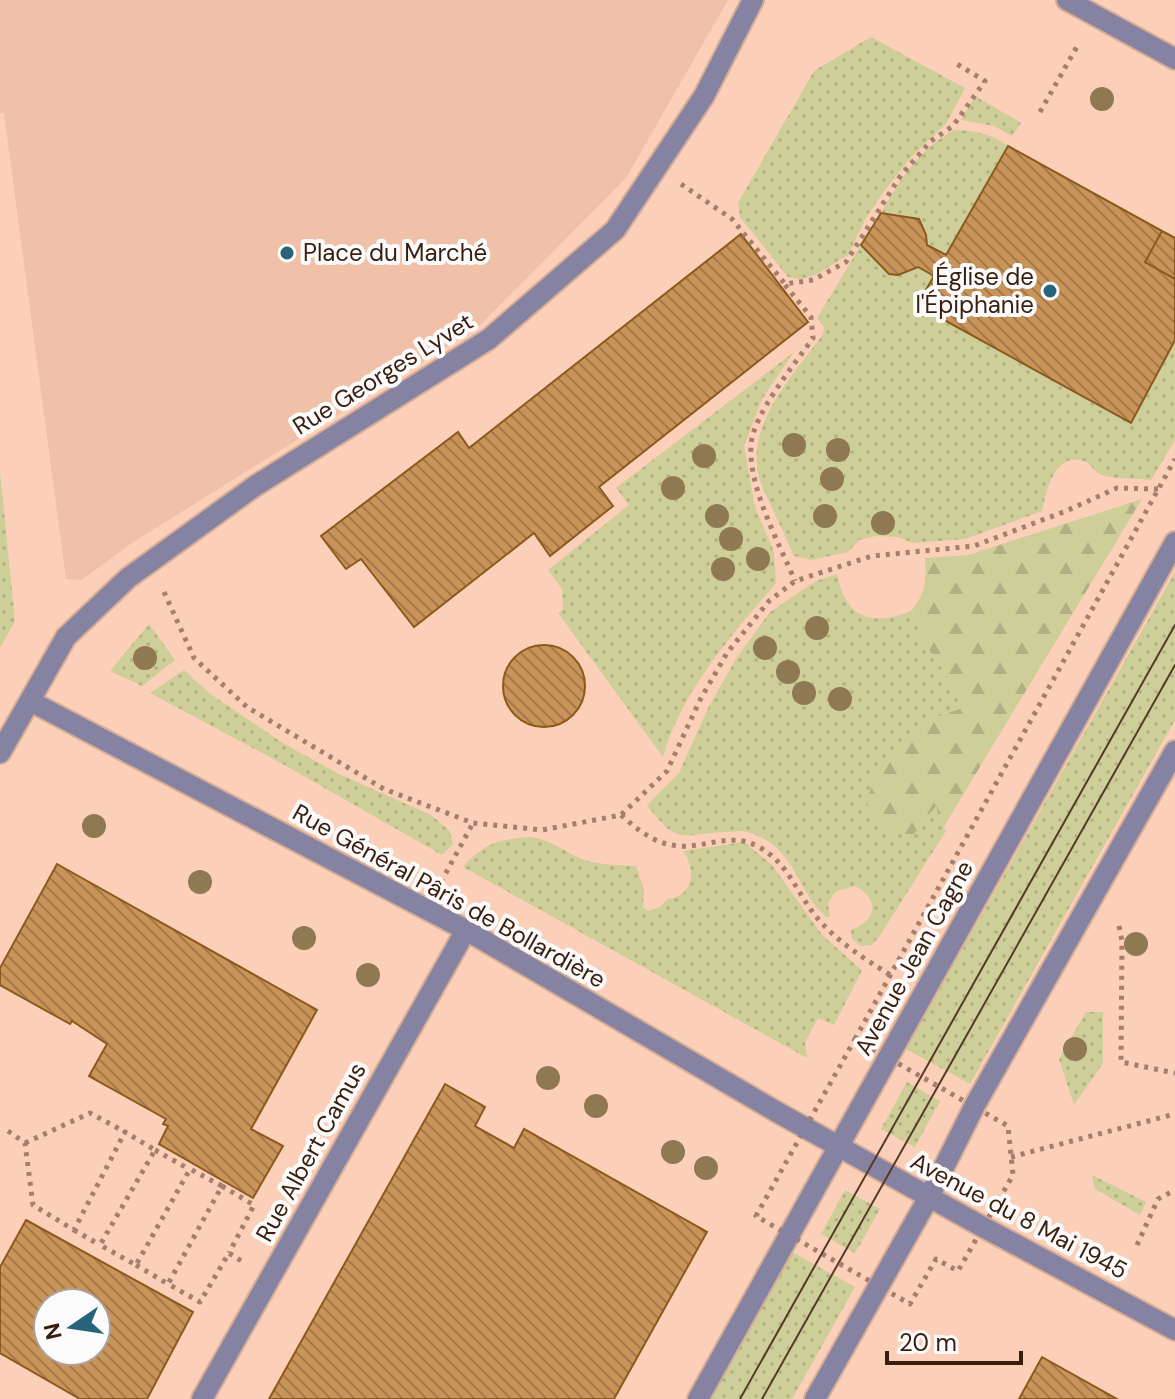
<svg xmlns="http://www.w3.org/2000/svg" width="1175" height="1399" font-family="'DM Sans',sans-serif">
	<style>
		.built { fill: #f0c0a9 }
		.grass { fill: url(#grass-dots) }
		.forest { fill: url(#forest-firs) }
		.building { fill: url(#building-back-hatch); stroke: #8b5a1c; stroke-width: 2; fill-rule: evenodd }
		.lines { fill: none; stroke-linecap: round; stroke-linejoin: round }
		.minor-casing { stroke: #d5ac96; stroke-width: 24 }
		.path { stroke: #a47f6c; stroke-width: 5; stroke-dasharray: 4 6; stroke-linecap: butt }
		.minor { stroke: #8583a1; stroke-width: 20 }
		.tram { stroke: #573929; stroke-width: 2 }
		.tree { fill: #8f7953 }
		.poi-dot { fill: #27637b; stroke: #fbfbfb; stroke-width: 3 }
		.labels { text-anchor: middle; stroke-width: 8; stroke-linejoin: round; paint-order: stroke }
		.poi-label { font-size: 24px; fill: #391e0f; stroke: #fbfbfb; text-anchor: start }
		.street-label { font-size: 24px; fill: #391e0f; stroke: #fbfbfb }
	</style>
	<defs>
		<pattern id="grass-dots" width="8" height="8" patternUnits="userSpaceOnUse" patternTransform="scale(2)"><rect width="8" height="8" fill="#cece99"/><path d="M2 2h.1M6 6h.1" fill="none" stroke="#b2b083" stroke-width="1.8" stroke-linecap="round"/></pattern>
		<pattern id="forest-firs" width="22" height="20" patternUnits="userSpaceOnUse" patternTransform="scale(2)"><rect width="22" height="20" fill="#cece99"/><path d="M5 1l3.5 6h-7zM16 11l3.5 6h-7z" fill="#b2b083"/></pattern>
		<pattern id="building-back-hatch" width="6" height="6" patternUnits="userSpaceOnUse" patternTransform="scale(2)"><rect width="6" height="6" fill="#c9945a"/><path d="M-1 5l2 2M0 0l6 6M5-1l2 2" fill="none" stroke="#a47849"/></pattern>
	</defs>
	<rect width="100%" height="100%" fill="#fccfb8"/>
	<path class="built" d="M0,0H728L626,178L478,327L133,542L82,580L66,579L4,113H0Z"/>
	<path class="grass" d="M871,37L965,88L946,124L913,155L881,195L866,218L848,255L815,275L801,279L788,277L740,217L738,203L814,71Z
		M975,96L1021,123L1012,136L994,126L961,120Z
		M955,130C974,130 992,134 1008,146L946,255L927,245L926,235L919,219L881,213C900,180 920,147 955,130Z
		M861,245L889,274L898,275L918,267L934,276L918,305L1131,422L1175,340V440L1151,480C1136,478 1114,480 1100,474C1095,472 1091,465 1086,462C1055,449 1046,492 1042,511L965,539L912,543L899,537L876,536L859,540L848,552L811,560L794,556C784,532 771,508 761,483C741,427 794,375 823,334L824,327L817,318Z
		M794,352L762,399L744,446L755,507L774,552L776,583C732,635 682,690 663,757L558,613L563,609L562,589L548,570L629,505L616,488Z
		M0,471L15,621L0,648Z
		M1175,572V720L970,1084L906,1049Z
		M837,574C845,618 872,627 911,611L929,650L956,689L960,710L937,805L943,828L946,831L881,934L872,945L861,946L852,939L851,930C877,921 880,899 855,886L835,892L828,903L830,917H826C796,891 795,844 747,832C742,830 734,832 728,832C682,833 679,848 647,805L679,773L709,706L736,659L770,612L816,581Z
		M149,624L175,660L142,686L110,671Z
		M184,670L209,693L284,744L339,774L431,815L450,831L453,844L442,855L281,763L150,693Z
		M529,837C548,839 560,848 577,857C594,865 617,865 636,866L644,889L643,907L648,911L660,907L667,899C695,896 696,870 683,851L744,842L772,865L822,935L862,970L834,1025L818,1018L805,1042L807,1058L463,867C485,843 496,840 529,837Z
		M1086,1012H1103V1063L1074,1105L1059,1059Z
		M907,1082L940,1101L915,1147L881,1129Z
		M1092,1175L1146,1202L1140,1215L1095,1189Z
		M845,1190L880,1209L855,1253L821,1234Z
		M792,1252L855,1287L792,1399H709Z"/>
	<path class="forest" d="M1142,499L943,828L936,806L912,836L886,832L867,803L876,768L906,739L936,717L960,709L956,689L929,650L911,611C925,595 927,579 925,558L968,555Z"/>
	<path class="building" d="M1008,146L1162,231L1145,262L1175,279V340L1131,423L917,305L934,276L918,267L898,275L889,274L861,245L881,213L919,219L926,235L927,245L946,255Z
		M1162,231L1175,238V279L1145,262Z
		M741,234L808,322L599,487L613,506L550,556L534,533L414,627L361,559L346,569L321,536L458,432L469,448Z
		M503 686a41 41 0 1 1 82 0a41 41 0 1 1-82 0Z
		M57,864L317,1010L251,1129L283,1146L253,1198L159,1144L168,1126L163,1124L166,1119L89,1076L107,1044L72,1021L70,1024L0,985V968Z
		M445,1084L485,1107L475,1126L514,1148L524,1129L707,1232L614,1399H269Z
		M26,1220L193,1312L147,1399H80L0,1353V1267ZM48,1303H96V1351H48Z
		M1042,1357L1117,1399H1019Z"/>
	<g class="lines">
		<defs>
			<path id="minor" d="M1067,0L1175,59
				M30,701L466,930L777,1112L983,1227L1175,1330
				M0,753L66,637L128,578L255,486L489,339L615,230L704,96L753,0
				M202,1399L466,930
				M698,1399L1175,542
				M815,1399L929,1197L975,1105L1175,751"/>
		</defs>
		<use href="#minor" class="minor-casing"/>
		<path class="path" d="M1040,112L1079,43
			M681,184L732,219L785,284L813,280L846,262L901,175L931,141L953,126L985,81L957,64
			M785,285L811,317L813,338C795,364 753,414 751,445C748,487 779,543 795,581
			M164,592L194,658L247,707L384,789L473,823L542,830L621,815L667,771L700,700L727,653L769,601L795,581L872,556L974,546L1066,511L1117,488L1158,489
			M621,815C638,830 654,844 679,846C705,848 731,832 757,846C789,862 797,895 819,920C840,944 865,959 892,976
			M441,882L473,823
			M1119,926L1122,941L1121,1062L1175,1073
			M855,1039L1008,1126L1013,1175L958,1271L936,1259L910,1304L756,1216Z
			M855,1039L1175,459
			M8,1131L25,1143L33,1205L74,1230L125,1132L155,1150L100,1245L136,1265L190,1169L222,1186L168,1284L200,1302L229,1253L243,1262
			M25,1143L90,1113L125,1132
			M155,1150L189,1169
			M1011,1157L1175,1114
			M222,1186L254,1205L229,1253
			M74,1230L100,1245
			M1137,1245L1158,1199L1175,1190
			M136,1265L168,1284"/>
		<use href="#minor" class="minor"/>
		<path class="tram" d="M740,1399L1175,625
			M762,1399L1175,665"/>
	</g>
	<g class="tree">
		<circle cx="1102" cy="99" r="12"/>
		<circle cx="794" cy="445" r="12"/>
		<circle cx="838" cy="450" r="12"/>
		<circle cx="704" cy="456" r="12"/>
		<circle cx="832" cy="479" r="12"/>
		<circle cx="673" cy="488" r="12"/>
		<circle cx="717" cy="516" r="12"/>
		<circle cx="825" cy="516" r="12"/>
		<circle cx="883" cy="523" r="12"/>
		<circle cx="731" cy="539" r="12"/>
		<circle cx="758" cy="559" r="12"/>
		<circle cx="723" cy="569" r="12"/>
		<circle cx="817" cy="628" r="12"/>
		<circle cx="765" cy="648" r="12"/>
		<circle cx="145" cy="658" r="12"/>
		<circle cx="788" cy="672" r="12"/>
		<circle cx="804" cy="693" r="12"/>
		<circle cx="840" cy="699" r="12"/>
		<circle cx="94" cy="826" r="12"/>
		<circle cx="200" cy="882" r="12"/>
		<circle cx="304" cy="938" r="12"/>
		<circle cx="1136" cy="944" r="12"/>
		<circle cx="368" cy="975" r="12"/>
		<circle cx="1075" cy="1049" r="12"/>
		<circle cx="548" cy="1078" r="12"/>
		<circle cx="596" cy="1106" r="12"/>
		<circle cx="673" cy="1152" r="12"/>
		<circle cx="706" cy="1168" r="12"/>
	</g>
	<g class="poi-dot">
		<circle cx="287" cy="253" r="8"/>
		<circle cx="1050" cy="291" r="8"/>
	</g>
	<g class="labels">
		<g class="poi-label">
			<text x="303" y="261">Place du Marché</text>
			<text x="1034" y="285" text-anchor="end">Église de<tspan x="1034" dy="28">l'Épiphanie</tspan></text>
		</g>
		<g class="street-label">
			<text transform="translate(383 374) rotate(-32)" y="8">Rue Georges Lyvet</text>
			<text transform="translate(449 896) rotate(29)" y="8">Rue Général Pâris de Bollardière</text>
			<text transform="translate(914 958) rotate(-61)" y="8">Avenue Jean Cagne</text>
			<text transform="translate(311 1152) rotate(-61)" y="8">Rue Albert Camus</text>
			<text transform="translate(1019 1216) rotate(28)" y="8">Avenue du 8 Mai 1945</text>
		</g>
	</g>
	<g transform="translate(72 1327) rotate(257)"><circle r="38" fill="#fbfbfb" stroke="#ada39d" stroke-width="2"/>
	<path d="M0-6L14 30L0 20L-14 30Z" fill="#27637b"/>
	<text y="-12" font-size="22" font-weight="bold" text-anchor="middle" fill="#391e0f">N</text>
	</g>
	<path d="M887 1351v12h134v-12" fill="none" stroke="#391e0f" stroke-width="4"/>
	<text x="899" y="1351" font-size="24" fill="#391e0f" stroke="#fbfbfb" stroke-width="6" paint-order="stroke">20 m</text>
</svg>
